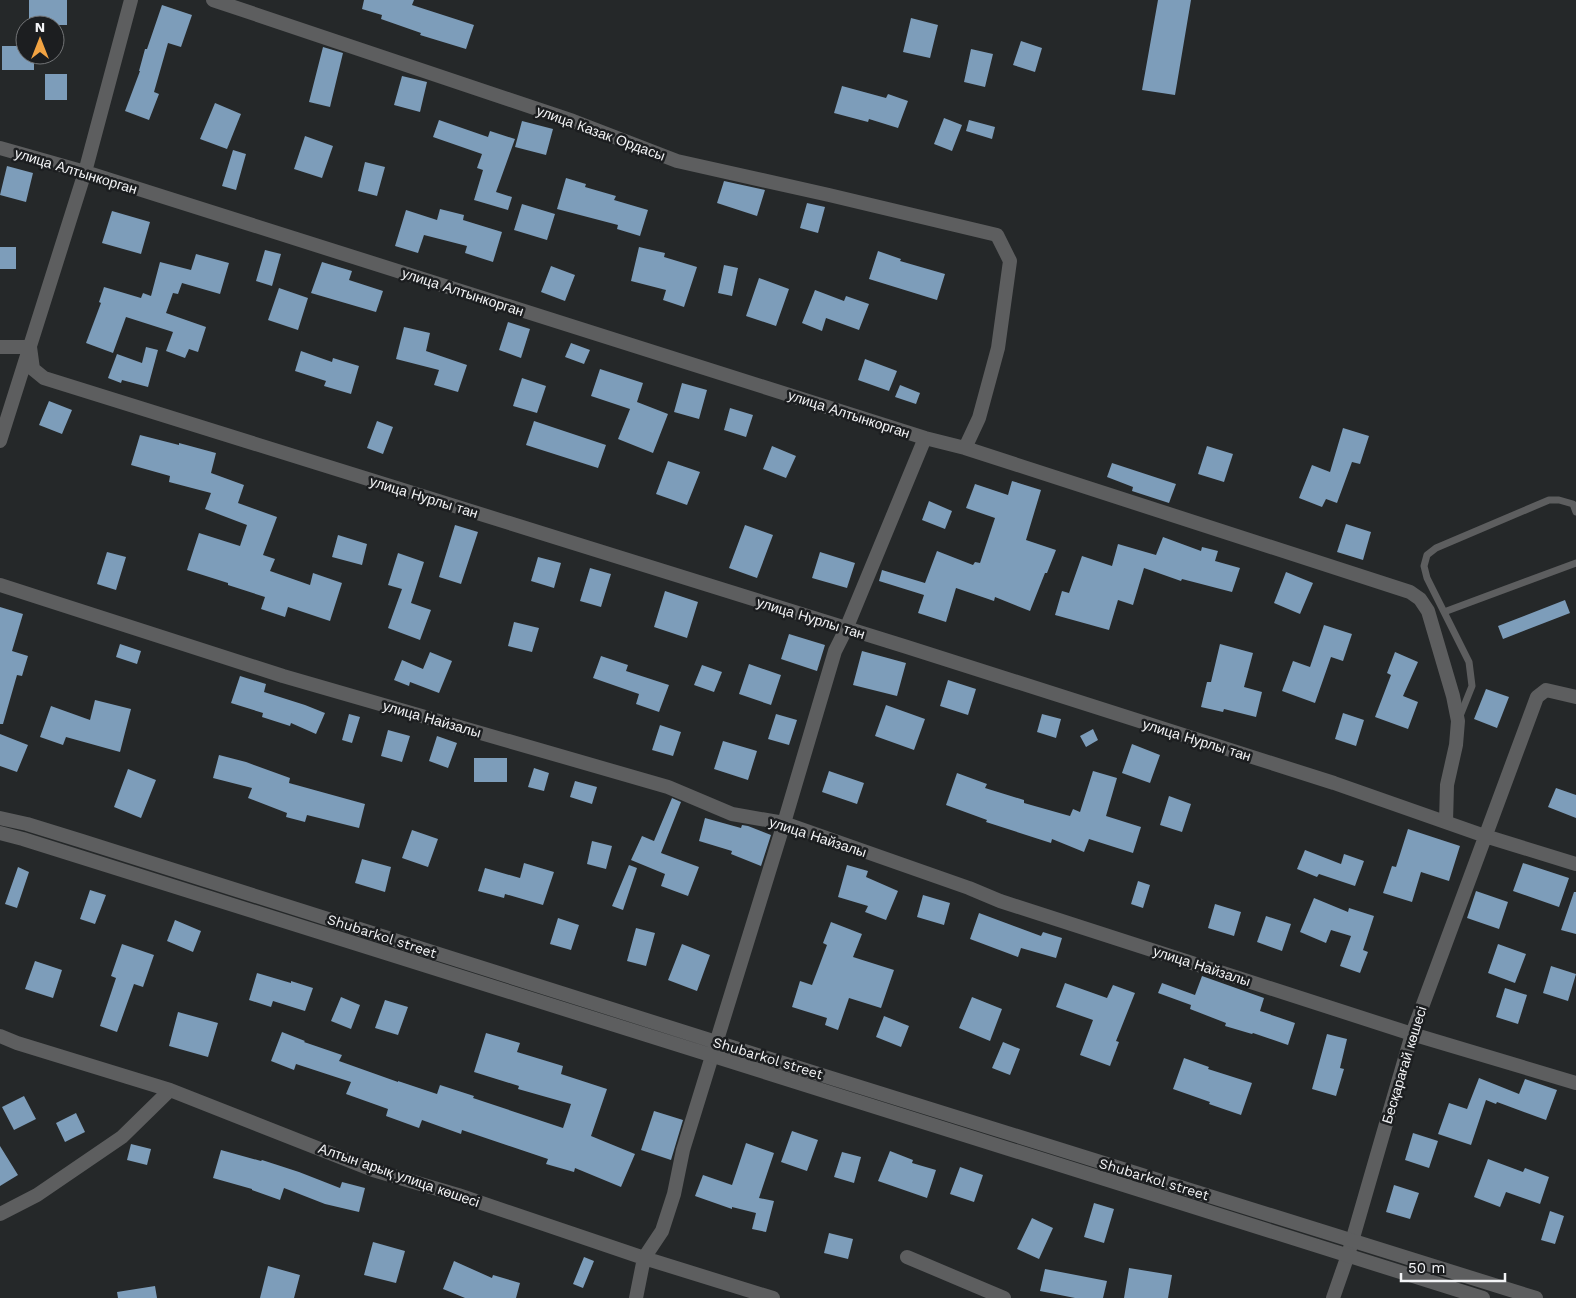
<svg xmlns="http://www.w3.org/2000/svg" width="1576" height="1298" font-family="'Work Sans',sans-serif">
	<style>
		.building { fill: #7d9dba }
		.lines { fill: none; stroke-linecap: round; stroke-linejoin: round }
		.service { stroke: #5d5e5f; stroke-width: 7 }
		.minor { stroke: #5d5e5f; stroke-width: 14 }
		.tertiary { stroke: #5d5e5f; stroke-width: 14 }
		.labels { text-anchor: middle; stroke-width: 5; stroke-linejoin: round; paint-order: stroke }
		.street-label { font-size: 14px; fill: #f3f4f6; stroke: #1c1e20 }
	</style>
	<rect width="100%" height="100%" fill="#252829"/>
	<path class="building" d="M29,0H67V25H29Z
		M364,0H414L412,5L474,25L466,49L420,35L421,33L381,19L382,15L362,9Z
		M1158,0H1191L1175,95L1142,90Z
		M162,5L192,15L181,47L168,43L154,92L159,94L149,120L125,111L140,71H139L145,49H147Z
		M911,18L938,25L930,58L903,52Z
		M1021,41L1042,48L1035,72L1013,65Z
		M2,46H25V55H34V70H2Z
		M323,47L343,53L330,107L309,102Z
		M971,49L993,54L985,87L964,82Z
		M45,74H67V100H45Z
		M402,76L427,82L420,112L394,105Z
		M842,86L886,98L888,94L908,101L898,128L869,119L868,122L834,113Z
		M215,103L241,114L227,149L200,139Z
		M944,118L962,125L952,151L934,144Z
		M439,120L488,137L490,131L515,139L496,192L512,197L508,210L474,200L483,170L477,168L482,154L433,137Z
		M969,120L995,127L992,139L966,131Z
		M522,121L553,129L546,155L515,147Z
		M305,136L333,146L322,178L294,169Z
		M233,150L246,154L236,190L222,186Z
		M365,162L385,167L377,196L358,191Z
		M7,166L33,173L26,202L0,195Z
		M566,178L586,184L585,187L616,196L614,200L648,210L640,236L617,229L618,225L557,209Z
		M724,181L765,190L757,216L717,203Z
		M807,203L825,207L818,233L800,228Z
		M522,204L555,214L547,240L514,230Z
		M440,209L464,215L463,220L502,232L493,262L465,253L467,246L424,235L418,253L395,246L406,210L437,220Z
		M112,211L150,222L141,254L102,243Z
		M0,247H16V269H0Z
		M639,247L665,253L664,257L697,267L684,307L663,300L666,290L631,281Z
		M265,250L281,254L272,286L256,281Z
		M878,251L901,259L900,261L945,274L937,300L869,279Z
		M196,254L229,263L220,294L182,283L178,294L173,293L166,313L206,327L198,352L189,349L185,358L166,351L173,332L126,317L113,353L86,343L101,303L99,302L104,287L141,298L143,293L151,296L160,262L191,270Z
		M322,262L352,271L349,280L383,291L376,312L311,293Z
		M724,265L738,268L732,296L718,293Z
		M551,266L575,275L565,301L541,292Z
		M759,278L789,289L776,326L746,316Z
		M279,288L308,298L298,330L268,320Z
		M815,290L844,301L846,296L869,304L859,330L826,318L822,331L802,323Z
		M508,322L530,329L521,358L499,350Z
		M404,327L430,333L426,351L467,365L458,392L434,385L439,370L396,359Z
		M571,343L590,350L584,364L565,357Z
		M146,347L158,350L148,387L122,380L121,383L108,378L117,354L142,363Z
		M301,351L332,362L333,358L359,366L351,394L324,386L326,381L295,371Z
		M865,359L897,371L889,391L858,380Z
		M600,369L643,383L637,402L668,414L653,453L618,439L630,409L591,396Z
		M522,378L546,386L537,413L513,406Z
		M682,383L707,390L699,419L674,412Z
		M900,385L920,393L916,404L895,397Z
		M49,401L72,410L62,434L39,425Z
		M730,408L753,415L746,437L724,430Z
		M377,421L393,427L383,454L367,448Z
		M534,421L606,445L598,468L526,445Z
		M1343,428L1369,436L1360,464L1352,462L1337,503L1326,499L1322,507L1299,498L1312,465L1330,472Z
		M140,435L179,445V443L216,453L211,473L244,485L238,503L277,517L263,555L275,559L270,571L310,585L313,573L342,583L330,621L288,607L285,617L261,609L265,597L228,585V583L187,570L199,533L240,546L247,525L205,509L211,493L169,482L170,476L131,465Z
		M772,446L796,456L786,478L763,469Z
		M1207,446L1233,454L1224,482L1198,474Z
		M668,461L700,472L687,505L656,494Z
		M1112,463L1176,484L1169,503L1132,491L1133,487L1107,477Z
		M1012,481L1041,490L1026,540L1056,550L1047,573H1045L1030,611L995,597L994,601L956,588L946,622L918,613L924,595L879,581L882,570L925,583L937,551L973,565L975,562L980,563L995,518L966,508L975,484L1008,495Z
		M929,501L952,511L945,529L922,520Z
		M1346,524L1371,532L1363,560L1337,552Z
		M455,525L478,532L461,584L439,577Z
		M745,525L773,535L757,578L729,568Z
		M338,535L367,544L362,565L332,557Z
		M1163,537L1201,551L1202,547L1218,551L1215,561L1240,568L1232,592L1182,579L1181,581L1144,568L1133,605L1118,600L1109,630L1055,615L1062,591L1069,593L1082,556L1112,566L1118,544L1156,555Z
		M107,552L126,557L116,590L97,584Z
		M820,552L855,563L847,588L812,578Z
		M398,553L424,562L411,603L431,610L420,640L388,628L402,589L388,585Z
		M538,557L561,563L554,588L531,581Z
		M590,568L611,574L601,607L580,601Z
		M1286,572L1313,583L1300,614L1274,603Z
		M665,591L698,602L687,638L654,627Z
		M1565,600L1570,613L1503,639L1498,626Z
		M0,607L23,614L12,651L28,656L22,676L17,675L3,724H0Z
		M514,622L539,628L532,652L508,646Z
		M1324,625L1352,634L1343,661L1331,657L1315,703L1282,691L1293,661L1310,667Z
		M789,634L825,645L817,671L781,659Z
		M120,644L141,651L137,664L116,657Z
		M1220,644L1253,653L1244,687L1262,692L1256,717L1224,709L1223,712L1201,707L1207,682H1211Z
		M862,651L906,663L897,696L853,685Z
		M430,652L452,661L439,693L410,682L409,686L394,680L402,660L423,669Z
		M1395,652L1418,662L1403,696L1418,702L1408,729L1375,717L1391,675L1387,673Z
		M601,656L628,665L626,671L669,685L659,712L636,704L639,694L593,678Z
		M749,664L781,675L771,705L739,694Z
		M702,665L722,672L714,692L694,685Z
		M240,676L266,684L264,692L305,705L325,713L316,734L291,723L290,726L262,717L263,713L231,703Z
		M948,680L976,689L968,715L940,706Z
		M1486,689L1509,697L1497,728L1474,719Z
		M95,700L131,709L120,752L66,737L63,745L40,737L51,706L90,720Z
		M886,705L925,719L914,750L875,736Z
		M1343,713L1364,720L1356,746L1335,739Z
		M349,714L360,717L352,743L342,740Z
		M776,714L797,720L789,745L768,739Z
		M1042,714L1061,719L1056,738L1037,732Z
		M660,725L681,732L673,756L652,750Z
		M1093,729L1098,740L1086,747L1080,736Z
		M388,730L410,736L402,762L381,756Z
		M0,734L28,745L17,772L0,766Z
		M437,736L457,743L448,768L429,761Z
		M723,741L757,751L748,780L714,769Z
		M1132,744L1160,755L1150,783L1122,773Z
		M219,755L246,762L290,778L289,783L365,804L359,828L307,815L305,822L286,817L287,813L248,798L252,788L213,778Z
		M474,758H507V782H474Z
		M534,768L549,773L544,791L528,787Z
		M128,769L156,780L141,818L114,807Z
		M829,771L864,783L857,804L822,792Z
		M1093,771L1117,778L1106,816L1141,827L1133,853L1089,839L1084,852L1052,839L1051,843L986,822L987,820L946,805L957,773L987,784L985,788L1024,800V803L1070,816L1073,809L1080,812Z
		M575,781L597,787L592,804L570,797Z
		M1556,788L1576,795V818L1548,807Z
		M1169,796L1191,804L1182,832L1160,825Z
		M672,798L681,802L661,853L699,867L688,896L661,886L665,874L631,860L642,836L654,841Z
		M705,818L741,828L742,825L748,826L771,835L761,866L731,854L732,851L699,841Z
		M1408,829L1460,846L1449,881L1421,872L1412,902L1383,893L1392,866L1396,867Z
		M412,830L438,839L428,867L402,858Z
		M592,841L612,846L606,869L587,864Z
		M1305,850L1341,864L1344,854L1364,861L1355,886L1319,874L1317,877L1297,869Z
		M362,859L391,867L385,892L355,883Z
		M524,863L554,872L543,905L505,894L504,898L478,891L485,868L520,878Z
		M1523,863L1569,878L1559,907L1513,891Z
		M629,865L637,868L623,910L612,906Z
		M847,865L868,871L866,877L898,891L886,920L865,912L868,906L838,897Z
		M18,867L29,872L17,908L5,904Z
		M1138,881L1150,885L1143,908L1131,904Z
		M90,890L106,895L95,924L80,919Z
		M1476,891L1508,902L1499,929L1467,918Z
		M1574,892H1576V934L1561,930Z
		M923,895L950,903L944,925L917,917Z
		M1314,898L1348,912L1349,908L1374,916L1363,950L1368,952L1360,973L1340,966L1351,936L1331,930L1326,943L1300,932Z
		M1215,904L1241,912L1234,936L1208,928Z
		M979,913L1041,936L1043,932L1062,938L1056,958L1021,948L1018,957L970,939Z
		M1266,916L1291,924L1282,951L1257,942Z
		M558,918L579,925L571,950L550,944Z
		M175,920L201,931L193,952L167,941Z
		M831,922L862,934L853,957L894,970L881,1008L849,998L838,1030L825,1025L827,1018L792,1007L800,981L812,985L827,945L823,943Z
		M636,928L655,933L646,966L627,961Z
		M122,944L154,955L143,987L134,984L117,1032L100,1026L116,978L111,976Z
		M682,944L710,955L697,991L668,980Z
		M1498,944L1526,954L1515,983L1488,973Z
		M35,961L62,970L53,998L25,989Z
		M1551,966L1576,974L1568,1001L1543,993Z
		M257,973L291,983V981L313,988L305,1011L273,1001L271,1007L249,1000Z
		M1202,976L1264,998L1260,1011L1295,1023L1288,1045L1253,1033L1252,1034L1225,1026L1226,1023L1190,1009L1191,1005L1158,993L1162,983L1195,995Z
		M1065,983L1107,998L1113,985L1135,993L1116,1041L1119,1042L1110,1066L1080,1055L1093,1020L1056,1007Z
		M1505,988L1527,995L1518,1024L1496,1017Z
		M341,997L360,1005L351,1029L331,1021Z
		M972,997L1002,1009L990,1041L959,1028Z
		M385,1000L408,1007L398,1035L375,1028Z
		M178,1012L218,1023L208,1057L169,1046Z
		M884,1016L909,1026L901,1047L876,1037Z
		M282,1032L305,1041L304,1042L342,1055L339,1061L398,1082V1081L437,1094L440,1085L474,1096L473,1098L563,1128L571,1104L518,1089L519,1086L474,1072L486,1033L520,1043L517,1052L563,1066L561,1074L607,1089L591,1136L635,1154L621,1187L575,1168L574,1172L546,1164L548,1159L462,1130L461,1134L422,1120L419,1128L386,1116L388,1109L346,1094L351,1082L296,1064L294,1070L271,1061Z
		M1327,1034L1347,1039L1340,1068L1344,1069L1336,1096L1312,1089Z
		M1003,1042L1020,1049L1010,1075L992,1068Z
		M1184,1058L1209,1067L1208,1069L1252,1083L1241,1115L1209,1104L1210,1102L1173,1089Z
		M1479,1078L1519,1094L1525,1079L1557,1090L1546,1120L1497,1102L1496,1104L1486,1100L1471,1145L1438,1134L1449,1103L1467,1109Z
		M24,1096L36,1119L14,1130L2,1107Z
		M654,1111L683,1120L671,1160L641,1150Z
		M76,1113L85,1132L65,1142L56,1123Z
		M792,1131L818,1140L807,1171L781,1162Z
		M1413,1133L1438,1141L1429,1168L1405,1160Z
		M746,1143L774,1153L759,1198L774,1201L766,1232L752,1229L756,1213L732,1207V1209L695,1196L703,1175L732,1185Z
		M131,1144L151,1149L147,1165L127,1160Z
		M0,1146L18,1175L0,1186Z
		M221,1150L261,1161L262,1160L299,1172L340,1188L342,1182L365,1188L359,1212L325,1204L284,1188L280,1200L252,1190V1189L213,1178Z
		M890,1151L913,1160L912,1163L936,1170L927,1198L878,1181Z
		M842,1152L861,1157L854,1183L834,1177Z
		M1488,1159L1523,1172L1525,1168L1549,1177L1540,1204L1506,1192L1500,1207L1474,1197Z
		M960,1167L983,1175L974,1202L950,1194Z
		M1394,1185L1419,1193L1410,1219L1386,1212Z
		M1094,1203L1114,1209L1104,1243L1084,1237Z
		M1550,1211L1564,1216L1555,1244L1541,1240Z
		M1032,1218L1053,1228L1039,1259L1017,1249Z
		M829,1233L853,1239L848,1259L824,1253Z
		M373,1242L405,1251L396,1283L364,1275Z
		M584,1257L594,1261L583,1288L573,1284Z
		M454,1261L492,1278L493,1275L520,1283L516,1298H465L443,1289Z
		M268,1266L300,1275L294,1298H260Z
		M1129,1268L1172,1275L1168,1298H1124Z
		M1045,1269L1107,1281L1103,1298H1075L1040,1291Z
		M155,1286L157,1298H118L117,1292Z"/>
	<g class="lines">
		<path class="service" d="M1444,612L1576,563
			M1460,716L1472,686L1469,662L1427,578L1424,566L1427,555L1436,548L1549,500H1559L1573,504L1576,512"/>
		<path class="minor" d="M213,0L573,121L677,161L829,195L997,235L1010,261L998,348L979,418L965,448
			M0,148L85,172L925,438L965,448L1410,592L1420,599L1428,611L1453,696L1458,721L1456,745L1447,785L1446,822
			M0,347H30L33,369L44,378L907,647L1334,783L1485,836L1576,864
			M0,441L85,172L131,0
			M0,585L283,676L668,787L732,814L784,823L969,888L1000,901L1412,1034L1576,1083
			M0,1036L17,1043L170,1090L373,1170L458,1195L644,1258L773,1298
			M0,1214L37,1195L122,1137L170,1090
			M907,1257L1004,1298
			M636,1298L644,1258L662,1231L674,1194L683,1150L784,823L835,651L846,629L925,438
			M1333,1298L1348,1255L1412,1034L1537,697L1546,690L1576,697"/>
		<path class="tertiary" d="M0,818L27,824L82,841L716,1042L1536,1298
			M0,833L23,839C510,992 997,1144 1483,1298"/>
	</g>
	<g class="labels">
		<g class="street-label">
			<text transform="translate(601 133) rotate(20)" y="5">улица Казак Ордасы</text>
			<text transform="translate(76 171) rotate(17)" y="5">улица Алтынкорган</text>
			<text transform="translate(463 292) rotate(18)" y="5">улица Алтынкорган</text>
			<text transform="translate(849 414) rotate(18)" y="5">улица Алтынкорган</text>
			<text transform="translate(424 497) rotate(17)" y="5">улица Нурлы тан</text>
			<text transform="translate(811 618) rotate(17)" y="5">улица Нурлы тан</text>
			<text transform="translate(432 719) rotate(16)" y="5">улица Найзалы</text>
			<text transform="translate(1197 740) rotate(17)" y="5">улица Нурлы тан</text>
			<text transform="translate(818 837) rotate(18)" y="5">улица Найзалы</text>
			<text transform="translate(382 936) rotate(18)" y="5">Shubarkol street</text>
			<text transform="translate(1202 966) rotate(18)" y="5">улица Найзалы</text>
			<text transform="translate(768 1058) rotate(17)" y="5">Shubarkol street</text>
			<text transform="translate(1404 1065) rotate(-73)" y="5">Бесқарағай көшесі</text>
			<text transform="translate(399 1175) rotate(19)" y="5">Алтын арық улица көшесі</text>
			<text transform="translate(1154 1179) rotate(17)" y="5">Shubarkol street</text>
		</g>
	</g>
	<g transform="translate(40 40)"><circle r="24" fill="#1c1e20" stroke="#727476"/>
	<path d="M0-4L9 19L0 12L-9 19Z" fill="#f3a443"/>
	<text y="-8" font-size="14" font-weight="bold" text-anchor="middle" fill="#f3f4f6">N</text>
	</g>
	<path d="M1401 1273v8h104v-8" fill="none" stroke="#f3f4f6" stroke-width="2.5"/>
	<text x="1408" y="1273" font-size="15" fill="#f3f4f6" stroke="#1c1e20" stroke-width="4" paint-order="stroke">50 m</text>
</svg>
